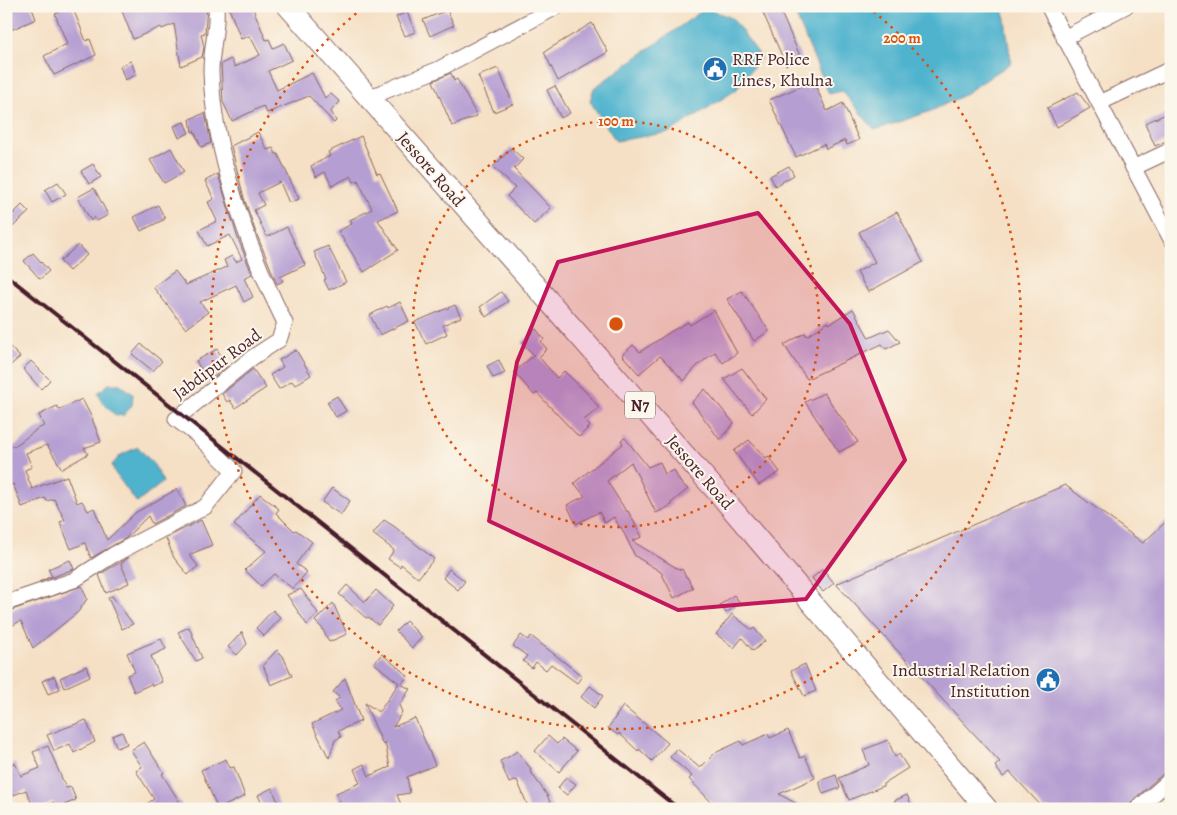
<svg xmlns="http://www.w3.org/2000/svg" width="1177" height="815" font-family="Alegreya,serif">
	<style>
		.water { fill: #4fb3ce; stroke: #4c697c }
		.building { fill: #b59ed2 }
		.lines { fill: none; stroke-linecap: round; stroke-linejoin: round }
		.minor-casing { stroke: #866361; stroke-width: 17 }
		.highway-casing { stroke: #866361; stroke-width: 23 }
		.minor { stroke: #fff; stroke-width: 15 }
		.highway { stroke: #fff; stroke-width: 21 }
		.rail { stroke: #4a1f2b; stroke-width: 4 }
		.marked { fill: #c2185b; fill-opacity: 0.2; stroke: #c2185b; stroke-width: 4; stroke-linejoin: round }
		.ring { fill: none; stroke: #d8530f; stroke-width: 2.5; stroke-dasharray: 2.5 5 }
		.labels { text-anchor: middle; stroke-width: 4; stroke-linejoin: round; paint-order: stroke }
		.shield { fill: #fbf7ec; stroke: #7f6065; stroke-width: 1 }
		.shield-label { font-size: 16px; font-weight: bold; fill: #4a1f2b }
		.poi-label { font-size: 18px; fill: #4a1f2b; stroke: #fbf7ec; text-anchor: start }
		.street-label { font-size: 18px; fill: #4a1f2b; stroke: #fbf7ec }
		.centre { fill: #d8530f; stroke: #fbf7ec; stroke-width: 2.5 }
		.ring-label { font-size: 15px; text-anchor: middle; font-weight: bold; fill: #d8530f; stroke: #fbf7ec; stroke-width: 4; stroke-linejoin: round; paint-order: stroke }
	</style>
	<rect width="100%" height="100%" fill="#fbf7ec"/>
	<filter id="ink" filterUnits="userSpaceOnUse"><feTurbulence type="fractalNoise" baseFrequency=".02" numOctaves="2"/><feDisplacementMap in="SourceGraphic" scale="10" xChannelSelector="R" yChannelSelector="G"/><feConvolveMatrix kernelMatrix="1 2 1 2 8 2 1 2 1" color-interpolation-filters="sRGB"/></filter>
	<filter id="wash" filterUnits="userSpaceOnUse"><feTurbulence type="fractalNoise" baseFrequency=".0096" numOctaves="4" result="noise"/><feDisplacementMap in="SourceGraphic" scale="20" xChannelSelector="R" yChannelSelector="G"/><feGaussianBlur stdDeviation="1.12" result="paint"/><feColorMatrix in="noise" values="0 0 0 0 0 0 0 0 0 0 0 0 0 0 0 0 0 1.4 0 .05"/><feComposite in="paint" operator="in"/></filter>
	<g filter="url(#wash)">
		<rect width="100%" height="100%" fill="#f5e0c5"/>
		<path class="water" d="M792,6H999L1004,12L1011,63L960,97L931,111L875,130L842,91L829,94Z
			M706,8L732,18L761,57L736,90L670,132L616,141L590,101L594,88Z
			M109,384H120L133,394L132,405L124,415L116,416L102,402L98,393Z
			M138,447L154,465L163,482L137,503L115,473L112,465L121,455Z"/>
		<g id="blocks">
			<path class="building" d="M20,6H31L36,19L6,32V12Z
				M56,6H72L86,41L90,39L96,55L54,75L44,56L67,44L55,14L59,12Z
				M120,6H207L205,33L201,34L204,47L202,57L181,66L174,24L162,29L161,27L133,39Z
				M228,6H252L266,40L269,39L273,48L284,43L292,60L268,71L277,90L312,73L325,98L330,93L340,102L331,111L336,121L334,123L309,96L267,113L263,106L232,121L223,102L221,64L231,59L235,67L260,55L250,36L241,39Z
				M760,6H778L801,58L786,65Z
				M447,10L454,25L430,36L423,20Z
				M407,12L415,32L405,36L396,17Z
				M592,23L608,52L558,81L544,52Z
				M131,61L136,75L125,80L120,66Z
				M498,68L513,104L494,112L478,76Z
				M451,73L454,81L457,79L477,116L452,126L433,81Z
				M813,81L827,111L843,103L859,140L847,145L845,140L826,149L824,144L796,157L769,100Z
				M555,86L570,113L561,118L547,90Z
				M1078,92L1090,108L1057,127L1047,108Z
				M205,113L211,143L201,147L194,131L192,132L190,119Z
				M1166,114L1171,125V139L1155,146L1145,123Z
				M184,122L189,133L179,138L174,126Z
				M258,132L267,150L273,148L276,154H278L299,199L289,203L280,182L258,193L264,205L254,210L267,237L287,227L305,265L280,277L283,281L277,284L255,230L244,198L231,146Z
				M361,136L377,174L380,173L398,211L378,220L398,250L364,272L338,231L352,224L350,220L372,209L358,180L354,182L351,176L332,186L325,172L316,177L311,166L330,156L328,152Z
				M171,148L184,172L164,183L150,160Z
				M511,148L523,159L514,169L551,208L534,224L507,196L515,188L493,167Z
				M93,164L101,177L89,184L81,171Z
				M789,166L794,175L775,186L770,176Z
				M218,174L237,236L252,274L244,278L253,297L244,302L236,285L200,302L208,312L186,329L153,287L175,271L186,285L227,267L224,260L232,256L236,262L242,259L230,235L207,246L199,230L217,221L208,202L214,199L205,181Z
				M58,182L66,194L52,202L45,190Z
				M94,188L108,215L97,221L94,217L91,221L78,197Z
				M22,205L29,212L6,233V208L13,214Z
				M158,205L165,219L141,231L134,217Z
				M897,212L923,262L868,292L857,272L875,262L859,232Z
				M78,245L87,255L69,271L60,261Z
				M328,246L346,282L329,290L324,280L326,279L314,252Z
				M33,253L49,271L40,279L24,261Z
				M742,291L769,331L754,341L727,299Z
				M501,292L508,301L486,317L480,307Z
				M400,302L409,321L380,335L370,315L387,306L388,308Z
				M455,305L461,317L443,325L447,334L426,344L415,322Z
				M853,309L869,338L889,329L900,342L886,349L882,344L807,379L784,345L805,333L807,336L828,322L829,324Z
				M714,310L737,353L723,363L715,352L697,366L684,381L660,356L639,374L622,355L633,345L640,352L670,332L688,322L690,325Z
				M536,329L544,339L541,342L547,349L539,357L557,378L564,371L590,396L599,408L584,420L590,426L579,437L537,393L534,395L514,372L534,355L522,343Z
				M6,343L20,357L6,369Z
				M141,344L162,361L153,371L132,354Z
				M217,349L227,366L212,378L207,380L196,361Z
				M296,350L311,375L295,385L292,381L279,389L270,375L283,367L279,360Z
				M499,360L505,373L493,378L487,366Z
				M31,361L50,380L41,389L23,369Z
				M742,368L766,399L752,414L724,379Z
				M253,369L266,388L235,408L230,400L227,402L222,394Z
				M705,389L734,423L720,440L692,402Z
				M824,393L858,442L839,452L805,402Z
				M337,396L346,411L336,417L327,402Z
				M82,399L91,416L101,442L84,448L88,454L62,469L47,445L26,453L32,467L25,470L32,489L67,476L77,503L82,501L88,511L94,508L107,540L135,513L177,489L186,506L152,524L148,516L126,538L91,558L85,543L71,549L60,522L65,520L54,499L47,501L45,498L22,507L13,484L10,485L6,475V448L16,445L35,431V430L44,426L39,415L57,406L59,410Z
				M625,438L648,467L660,462L665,474L674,470L680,482L688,489L671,503L672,505L656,513L631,462L607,481L626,511H628L642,537L632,541L680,570L682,569L686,577H687L693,588L674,598L661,572L635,556L621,527L620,528L614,517L605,523L599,512L576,524L567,505L585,496L574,483L623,444L621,440Z
				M749,440L766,458L768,456L780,472L759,485L734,451Z
				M1065,485L1143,543L1171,517V770L1165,772L1131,802L1128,809H1044L1010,772L1003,777L995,766L1000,762L836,584Z
				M332,488L350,501L341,515L322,502Z
				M260,494L279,509L276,513L294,531L296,530L312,542L296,564L307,572L293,589L274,574L261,586L245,570L266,551L234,525Z
				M201,520L212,545L189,555L198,566L188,575L174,558L166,538Z
				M384,520L395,527L434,559L418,578L401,564L400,567L388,559L394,550L373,534Z
				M129,557L121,564L129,583L106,593L99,575Z
				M70,560L74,569L39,582L52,576L48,569Z
				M449,569L465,581L458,590L443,578Z
				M823,569L834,583L823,592L812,578Z
				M347,585L365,602L376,590L393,606L378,625L368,617L366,618L339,594Z
				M82,586L87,599L78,612L33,648L21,621L11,626L6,612Z
				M301,589L318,613L307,625L287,595Z
				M734,595L740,603L726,613L720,605Z
				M112,596L133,624L122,629L108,598Z
				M333,603L347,634L329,642L322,628L315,621Z
				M273,610L281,618L264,636L256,628Z
				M732,614L752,630L754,628L765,641L753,651L742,638L734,648L716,634Z
				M406,621L422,637L412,648L396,631Z
				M189,627L202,658L196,661L178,632Z
				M242,632L247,644L237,655L228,647Z
				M521,635L528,640L531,636L582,676L577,683L551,664L546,670L536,662L532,668L523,661L527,656L513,646Z
				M161,639L166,649L151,656L162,682L152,686L151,684L134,692L127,675L135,672L127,653Z
				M277,650L283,656L292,676L271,685L263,665Z
				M382,654L408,676L401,684L410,689L399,705L402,712L393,727L415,718L435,765L407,777L410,793L397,795L403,809H343L336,793L360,783L354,769L364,764L369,776L390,767L385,742L383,745L365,703L379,712L399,683L374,663Z
				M805,664L816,691L804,696L791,671Z
				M86,666L90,676L64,688L60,678Z
				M54,676L60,689L48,694L42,681Z
				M345,678L361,721L338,731L341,737L335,740L329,758L312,724L341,710L335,701L340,698L333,692Z
				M590,686L603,696L594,708L581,697Z
				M623,706L668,743L652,761L639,749L638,751L619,733L618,735L608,728Z
				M86,720L95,742L74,753L70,744L54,751L47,735Z
				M788,730L800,758L805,756L815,778L779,794L806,809H718L689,779L692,776L670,757L677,749L700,768L715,753L741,741L743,745L768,734L770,738Z
				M122,732L127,744L117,748L112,736Z
				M548,736L557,744L562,739L577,751L559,772L535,751Z
				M888,740L895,757L899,754L908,768L883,784V786L849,800L839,778L869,765L863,750Z
				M144,742L164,773L162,774L184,809H139L154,799L136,771L142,767L131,750Z
				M48,746L66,788L71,787L76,800L57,808L54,802L38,809H34L26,790L6,798V766L15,763L21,776L40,768L33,752Z
				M517,751L531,769L530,771L547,795L553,809H529L517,780L509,783L500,761L510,756Z
				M226,759L230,768L234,767L245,796L218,809L201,770Z
				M836,775L840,788L823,794L819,781Z
				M566,777L576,784L567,795L558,788Z
				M272,788L281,809H264L258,795Z
				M907,795L913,809H898L894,801Z"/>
		</g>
	</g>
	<g filter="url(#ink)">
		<use href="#blocks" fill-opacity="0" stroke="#866361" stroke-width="1"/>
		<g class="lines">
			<defs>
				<path id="minor" d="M1048,6L1171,239
					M1064,38L1126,6
					M368,98L439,69L558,6
					M1099,103L1171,69
					M1133,168L1171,150
					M6,603L74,580L113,555L205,507L234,471L197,435L176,419L253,357L279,340L285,323C249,251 213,152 211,71C211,49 218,28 216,6
					M1137,809L1171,779"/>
				<path id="highway" d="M288,6L721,496L987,809"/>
			</defs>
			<use href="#minor" class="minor-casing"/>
			<use href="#highway" class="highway-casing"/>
			<use href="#minor" class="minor"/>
			<use href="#highway" class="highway"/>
			<path class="rail" d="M6,275L679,809"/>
		</g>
	</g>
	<path class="marked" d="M758,213L850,324L905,460L806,599L678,610L489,521L517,362L558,262Z"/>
	<g class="ring">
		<circle cx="616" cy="324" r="203"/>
		<path d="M868 7A405 405 0 1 1 364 7"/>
	</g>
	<defs>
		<symbol id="civic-disc" viewBox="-11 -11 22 22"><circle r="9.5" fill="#1f6fb2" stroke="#fbf7ec"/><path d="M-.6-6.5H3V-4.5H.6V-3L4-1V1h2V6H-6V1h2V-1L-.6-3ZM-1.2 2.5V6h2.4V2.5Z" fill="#fff"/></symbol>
	</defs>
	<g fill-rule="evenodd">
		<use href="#civic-disc" x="701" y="55" width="28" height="28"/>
		<use href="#civic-disc" x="1034" y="666" width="28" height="28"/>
	</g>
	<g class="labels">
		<rect class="shield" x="625" y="391.5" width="30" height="27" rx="4"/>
		<g class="shield-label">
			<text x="640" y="411">N7</text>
		</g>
		<g class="poi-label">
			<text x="732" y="65">RRF Police<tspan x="732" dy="21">Lines, Khulna</tspan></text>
			<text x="1030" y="676" text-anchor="end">Industrial Relation<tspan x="1030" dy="21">Institution</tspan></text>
		</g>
		<g class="street-label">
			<text transform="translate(431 169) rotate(49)" y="6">Jessore Road</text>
			<text transform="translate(217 364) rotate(-37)" y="6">Jabdipur Road</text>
			<text transform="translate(700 472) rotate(49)" y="6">Jessore Road</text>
		</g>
	</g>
	<circle cx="616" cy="324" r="8" class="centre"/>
	<g class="ring-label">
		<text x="902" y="43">200 m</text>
		<text x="616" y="126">100 m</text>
	</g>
	<rect width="1177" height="815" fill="none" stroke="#fbf7ec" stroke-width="25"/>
</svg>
